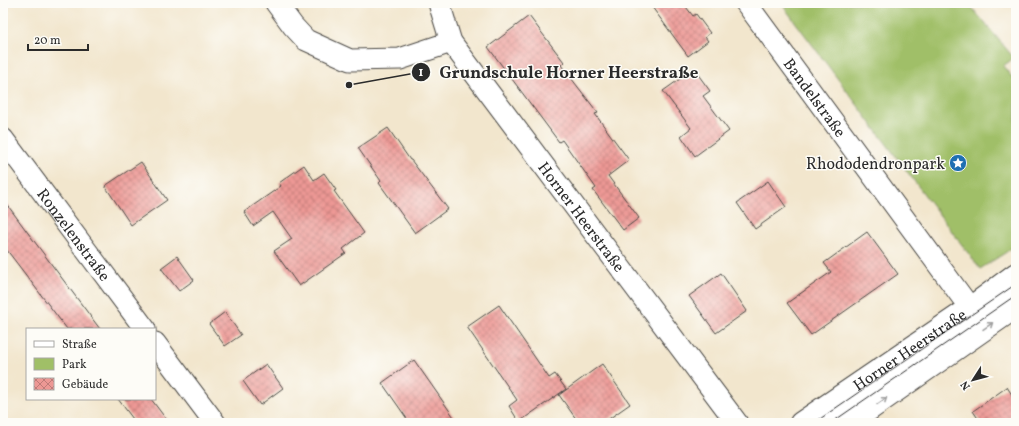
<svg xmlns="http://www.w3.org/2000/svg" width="1019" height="426" font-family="Vollkorn,serif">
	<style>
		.green { fill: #a0bf67; stroke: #667549 }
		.building { fill: url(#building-cross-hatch) }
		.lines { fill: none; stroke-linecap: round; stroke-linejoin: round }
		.minor-casing { stroke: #494743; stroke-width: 23 }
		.major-casing { stroke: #494743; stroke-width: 24 }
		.minor { stroke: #fff; stroke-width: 21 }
		.major { stroke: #fff; stroke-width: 22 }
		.tram { stroke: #2b2b2b; stroke-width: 1 }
		.oneway { stroke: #a0a0a0 }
		.labels { text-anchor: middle; stroke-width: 3; stroke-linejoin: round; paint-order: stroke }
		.street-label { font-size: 16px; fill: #2b2b2b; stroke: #fdfcf7 }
		.poi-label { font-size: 16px; fill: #2b2b2b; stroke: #fdfcf7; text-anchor: end }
		.leader { fill: none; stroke: #2b2b2b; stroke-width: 1.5 }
		.callout-dot { fill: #2b2b2b; stroke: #fdfcf7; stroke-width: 1.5 }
		.mark-label { font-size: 12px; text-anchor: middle; font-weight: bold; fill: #fff }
		.callout-label { font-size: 17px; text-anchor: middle; font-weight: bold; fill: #2b2b2b; stroke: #fdfcf7; stroke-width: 3; stroke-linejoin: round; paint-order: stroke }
	</style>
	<defs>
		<pattern id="building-cross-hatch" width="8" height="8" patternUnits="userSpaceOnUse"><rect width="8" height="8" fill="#ed9894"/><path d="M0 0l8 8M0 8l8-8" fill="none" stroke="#c07c79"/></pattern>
	</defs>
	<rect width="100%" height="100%" fill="#fdfcf7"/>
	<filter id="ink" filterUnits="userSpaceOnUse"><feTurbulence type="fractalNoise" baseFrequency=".025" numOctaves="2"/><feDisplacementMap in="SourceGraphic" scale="8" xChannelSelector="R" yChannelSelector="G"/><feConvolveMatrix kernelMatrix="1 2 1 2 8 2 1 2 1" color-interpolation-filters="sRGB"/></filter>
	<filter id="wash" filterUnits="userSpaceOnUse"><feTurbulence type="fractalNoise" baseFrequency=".012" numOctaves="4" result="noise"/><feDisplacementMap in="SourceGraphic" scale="16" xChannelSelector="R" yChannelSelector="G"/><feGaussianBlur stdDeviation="0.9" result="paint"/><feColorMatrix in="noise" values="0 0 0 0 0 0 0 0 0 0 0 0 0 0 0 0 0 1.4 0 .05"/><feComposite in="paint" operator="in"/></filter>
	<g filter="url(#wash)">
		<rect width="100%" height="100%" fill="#f2e6cd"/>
		<path class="green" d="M781,3H968L1014,58L1003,66L1016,82V245L1005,253L980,269Z"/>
		<g id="blocks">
			<path class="building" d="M649,3H683L693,16L696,14L710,33L705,37L708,41L688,56Z
				M529,16L564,62L561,65L598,113L595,114L629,160L608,176L639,218L623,230L593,190L596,188L562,140L559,142L488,47Z
				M694,69L710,91L703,96L729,131L695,156L681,136L691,128L663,91Z
				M388,128L410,160H411L448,209L415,233L379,183L381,181L358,148Z
				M141,162L167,200L131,225L105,186Z
				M304,165L314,180L324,173L336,190L334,191L364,233L343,249L346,253L299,286L274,251L292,239L273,212L253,226L244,212L281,186L279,183Z
				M768,181L786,207L755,229L737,203Z
				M3,199L28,233L100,329H67L3,245Z
				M867,232L898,274L811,335L787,303L831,272L824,263Z
				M177,256L194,280L179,291L161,268Z
				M721,273L747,311L716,333L689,296Z
				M499,305L549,378L555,374L566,389L519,422L509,406L517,400L467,327Z
				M225,312L241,335L225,346L209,324Z
				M414,360L458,423H410L382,383Z
				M266,364L283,388L260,405L243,381Z
				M602,364L630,404L603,423H579L559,395Z
				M1007,387L1016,401V423H981L973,411Z
				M118,399H151L169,423H136Z"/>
		</g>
	</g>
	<g filter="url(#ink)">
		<use href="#blocks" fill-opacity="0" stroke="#494743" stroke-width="1"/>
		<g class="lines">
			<defs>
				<g id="minor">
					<path d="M276,3L293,26L306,40L350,60L400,59L451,42"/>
					<path id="s1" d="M439,3L451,42L737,423"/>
					<path id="s2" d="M746,3L970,308"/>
					<path id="s3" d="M3,139L145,329"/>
					<path d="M155,343L215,423"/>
					<path d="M822,423L1016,289"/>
				</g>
				<g id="major">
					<path id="s4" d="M801,423L970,308L1016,274"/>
					<path d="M850,423L1016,307"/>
				</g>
			</defs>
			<use href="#minor" class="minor-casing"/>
			<use href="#major" class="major-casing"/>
			<use href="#minor" class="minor"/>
			<use href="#major" class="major"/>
			<path class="tram" d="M814,423L1016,284
				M831,423L1016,295"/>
		</g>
		<defs><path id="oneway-shaft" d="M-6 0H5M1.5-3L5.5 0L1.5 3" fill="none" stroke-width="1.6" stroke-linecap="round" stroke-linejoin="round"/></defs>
		<g class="oneway">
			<use href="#oneway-shaft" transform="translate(988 326) rotate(-35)"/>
			<use href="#oneway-shaft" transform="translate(882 401) rotate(-35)"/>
		</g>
	</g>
	<defs>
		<symbol id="sight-disc" viewBox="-11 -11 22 22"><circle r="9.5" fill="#1f6fb2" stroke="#fdfcf7"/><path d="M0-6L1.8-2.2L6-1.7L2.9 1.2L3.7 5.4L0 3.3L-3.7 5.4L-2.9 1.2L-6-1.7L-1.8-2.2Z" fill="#fff"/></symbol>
	</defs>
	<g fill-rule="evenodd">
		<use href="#sight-disc" x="948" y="153" width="20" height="20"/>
	</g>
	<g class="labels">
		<g class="street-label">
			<text dy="6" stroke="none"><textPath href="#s2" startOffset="117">Bandelstraße</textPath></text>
			<text dy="6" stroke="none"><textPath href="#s1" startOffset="259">Horner Heerstraße</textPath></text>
			<text dy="6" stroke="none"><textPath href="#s3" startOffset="119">Ronzelenstraße</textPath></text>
			<text dy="6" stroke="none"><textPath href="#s4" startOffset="131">Horner Heerstraße</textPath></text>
		</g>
		<g class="poi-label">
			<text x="945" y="169">Rhododendronpark</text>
		</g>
	</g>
	<path class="leader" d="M349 85L421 72"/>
	<g class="callout-dot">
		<circle cx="349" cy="85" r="4"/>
		<circle cx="421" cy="72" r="10"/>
	</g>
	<g class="mark-label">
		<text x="421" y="76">1</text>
	</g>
	<g class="callout-label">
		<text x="569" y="78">Grundschule Horner Heerstraße</text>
	</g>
	<rect width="1019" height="426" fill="none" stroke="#fdfcf7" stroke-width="16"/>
	<rect x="26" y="328" width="130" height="72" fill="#fdfcf7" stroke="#a9a8a5"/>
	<rect x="34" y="341" width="20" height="6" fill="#ffffff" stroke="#a9a8a5"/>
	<text x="62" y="348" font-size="12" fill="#2b2b2b">Straße</text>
	<rect x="34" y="358" width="20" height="12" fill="#a0bf67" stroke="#a9a8a5"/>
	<text x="62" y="368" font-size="12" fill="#2b2b2b">Park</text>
	<rect x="34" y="378" width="20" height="12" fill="url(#building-cross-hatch)" stroke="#a9a8a5"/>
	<text x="62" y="388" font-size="12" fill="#2b2b2b">Gebäude</text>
	<g transform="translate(973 380) rotate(234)" stroke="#fdfcf7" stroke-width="3" paint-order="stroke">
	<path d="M0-3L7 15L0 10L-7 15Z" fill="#2b2b2b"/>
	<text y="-6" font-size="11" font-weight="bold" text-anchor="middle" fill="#2b2b2b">N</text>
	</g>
	<path d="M28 44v6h60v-6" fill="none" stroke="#2b2b2b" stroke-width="2"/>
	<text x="34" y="44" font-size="12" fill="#2b2b2b" stroke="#fdfcf7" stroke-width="3" paint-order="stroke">20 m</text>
</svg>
